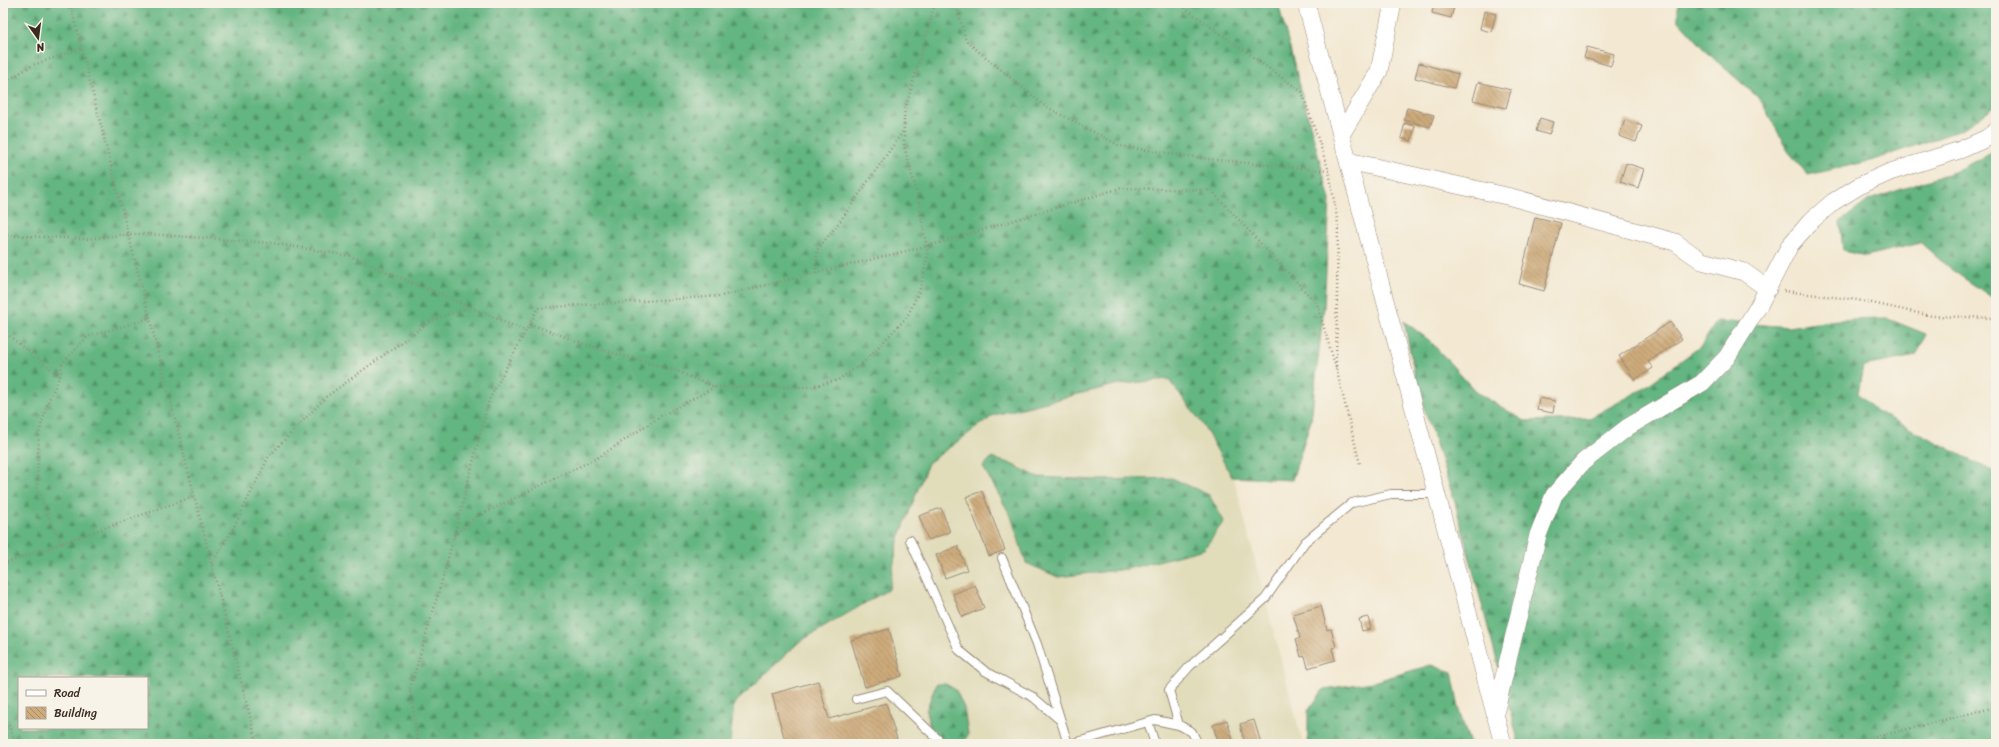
<svg xmlns="http://www.w3.org/2000/svg" width="1999" height="747" font-family="Sriracha,sans-serif">
	<style>
		.built { fill: #e1dcba }
		.forest { fill: url(#forest-firs); stroke: #4f7050; fill-rule: evenodd }
		.building { fill: url(#building-back-hatch) }
		.lines { fill: none; stroke-linecap: round; stroke-linejoin: round }
		.lane-casing { stroke: #978978; stroke-width: 10 }
		.street-casing { stroke: #978978; stroke-width: 18 }
		.path { stroke: #978978; stroke-width: 2.5; stroke-dasharray: 1 3; stroke-linecap: butt }
		.lane { stroke: #fff; stroke-width: 8 }
		.street { stroke: #fff; stroke-width: 17 }
	</style>
	<defs>
		<pattern id="forest-firs" width="22" height="20" patternUnits="userSpaceOnUse"><rect width="22" height="20" fill="#63b581"/><path d="M5 1l3.5 6h-7zM16 11l3.5 6h-7z" fill="#539369"/></pattern>
		<pattern id="building-back-hatch" width="6" height="6" patternUnits="userSpaceOnUse"><rect width="6" height="6" fill="#cdab7c"/><path d="M-1 5l2 2M0 0l6 6M5-1l2 2" fill="none" stroke="#a88b65"/></pattern>
	</defs>
	<rect width="100%" height="100%" fill="#f7f3e8"/>
	<filter id="ink" filterUnits="userSpaceOnUse"><feTurbulence type="fractalNoise" baseFrequency=".025" numOctaves="2"/><feDisplacementMap in="SourceGraphic" scale="8" xChannelSelector="R" yChannelSelector="G"/><feConvolveMatrix kernelMatrix="1 2 1 2 8 2 1 2 1" color-interpolation-filters="sRGB"/></filter>
	<filter id="wash" filterUnits="userSpaceOnUse"><feTurbulence type="fractalNoise" baseFrequency=".012" numOctaves="4" result="noise"/><feDisplacementMap in="SourceGraphic" scale="16" xChannelSelector="R" yChannelSelector="G"/><feGaussianBlur stdDeviation="0.9" result="paint"/><feColorMatrix in="noise" values="0 0 0 0 0 0 0 0 0 0 0 0 0 0 0 0 0 1.4 0 .05"/><feComposite in="paint" operator="in"/></filter>
	<g filter="url(#wash)">
		<rect width="100%" height="100%" fill="#f3e8d2"/>
		<path class="built" d="M1203,360L1303,744H414L372,575Z"/>
		<path class="forest" d="M3,3H1278L1330,200L1324,306L1311,420L1292,480L1232,477L1202,423L1168,379L1115,385L994,415L928,463L898,541L889,589L799,642L734,704L730,744H3ZM19,678H147V728H19Z
			M1678,3H1996V105L1961,130L1870,161L1808,175L1788,151L1760,99L1713,58L1678,20Z
			M1996,151V300L1949,268L1921,243L1866,256L1843,251L1840,222L1869,200L1953,172Z
			M1888,319L1926,334L1916,356L1863,366L1858,393L1876,411L1996,473V744H1519L1455,503L1417,386L1404,321L1430,341L1476,392L1525,421L1588,419L1641,390L1701,346L1717,321L1789,327L1837,320Z
			M991,458L1009,463L1038,477L1098,480L1172,478L1209,495L1224,521L1204,549L1127,569L1058,577L1026,563L1011,516L983,467Z
			M1431,665L1452,672L1460,714L1470,744H1308V711L1324,689L1373,682Z
			M936,684H946L956,690L964,708L968,734L964,744H934L926,711Z"/>
		<g id="blocks">
			<path class="building" d="M1434,3H1455L1451,18L1432,13Z
				M1484,11L1496,14L1491,32L1480,29Z
				M1587,47L1614,54L1611,66L1584,58Z
				M1419,63L1458,74L1454,88L1415,78Z
				M1478,82L1511,90L1506,108L1473,100Z
				M1407,108L1434,115L1430,127L1404,120Z
				M1540,118L1553,122L1549,135L1536,131Z
				M1625,120L1642,126L1636,142L1619,136Z
				M1405,123L1415,126L1411,141L1401,138Z
				M1626,163L1644,169L1638,188L1620,182Z
				M1535,217L1561,223L1544,291L1519,284Z
				M1670,322L1682,339L1648,362L1653,368L1635,380L1619,356Z
				M1539,398L1555,401L1553,413L1537,410Z
				M982,491L1005,550L989,556L966,497Z
				M941,508L950,532L928,540L919,516Z
				M958,546L967,570L945,578L936,555Z
				M975,585L984,608L962,617L953,594Z
				M1321,606L1327,630L1331,629L1336,647L1332,648L1335,660L1308,668L1305,656L1301,657L1296,639L1300,638L1293,614Z
				M1368,617L1371,629L1362,631L1359,619Z
				M889,629L902,676L865,687L851,640Z
				M818,681L829,719L886,703L897,739L881,744H786L772,694Z
				M1227,720L1234,744H1219L1213,725Z
				M1254,720L1261,743L1245,744L1240,724Z"/>
		</g>
	</g>
	<g filter="url(#ink)">
		<use href="#blocks" fill-opacity="0" stroke="#978978" stroke-width="1"/>
		<g class="lines">
			<defs>
				<path id="lane" d="M910,540L959,650L985,671L1033,697L1060,720
					M1002,558L1037,644L1068,744
					M856,699L887,691L943,744
					M1148,722L1155,744
					M1070,744L1155,720L1179,725
					M1198,744L1192,732L1179,725L1169,690L1190,666L1265,599L1305,542L1352,503L1391,494H1437"/>
				<path id="street" d="M1306,3L1503,744
					M1341,135L1379,71L1393,3
					M1348,161L1511,197L1675,242L1702,261L1744,272L1768,289
					M1495,714L1538,535L1554,495L1583,462L1628,427L1702,383L1727,357L1758,307L1790,245L1811,221L1833,202L1859,186L1890,172L1960,150L1987,138L1996,131"/>
			</defs>
			<use href="#lane" class="lane-casing"/>
			<use href="#street" class="street-casing"/>
			<path class="path" d="M70,3L257,744
				M956,3L966,41L1045,106L1120,146L1208,159L1329,171L1338,224L1336,368L1360,464
				M1178,3L1302,92L1329,171
				M3,83L33,65L82,48
				M3,235L87,239L129,234H149L272,243L350,256L526,331
				M816,273L817,250L841,220L904,130
				M1784,291L1858,300L1932,316L1996,318
				M530,324L596,348L676,371L715,387H810L838,380L863,363L907,317L920,289L928,254L918,197L904,146V114L935,3
				M3,331L60,376
				M454,536L474,518L599,457L661,416L715,387
				M62,543L52,525L37,488L39,433L48,402L60,376L62,364L87,337L150,318
				M3,555L8,562
				M3,564L195,496
				M212,564L235,525L269,456L326,397L432,320L467,308
				M3,710L16,744
				M418,744L410,689L444,574L489,400L538,308L721,296L935,244L1121,188L1211,190L1317,304L1336,368
				M1848,744L1996,707"/>
			<use href="#lane" class="lane"/>
			<use href="#street" class="street"/>
		</g>
	</g>
	<rect width="1999" height="747" fill="none" stroke="#f7f3e8" stroke-width="16"/>
	<rect x="18" y="677" width="130" height="52" fill="#f7f3e8" stroke="#aca397"/>
	<rect x="26" y="690" width="20" height="6" fill="#ffffff" stroke="#aca397"/>
	<text x="54" y="697" font-size="12" fill="#3b2a1e">Road</text>
	<rect x="26" y="707" width="20" height="12" fill="url(#building-back-hatch)" stroke="#aca397"/>
	<text x="54" y="717" font-size="12" fill="#3b2a1e">Building</text>
	<g transform="translate(38 38) rotate(166)" stroke="#f7f3e8" stroke-width="3" paint-order="stroke">
	<path d="M0-3L7 15L0 10L-7 15Z" fill="#3b2a1e"/>
	<text y="-6" font-size="11" font-weight="bold" text-anchor="middle" fill="#3b2a1e">N</text>
	</g>
</svg>
